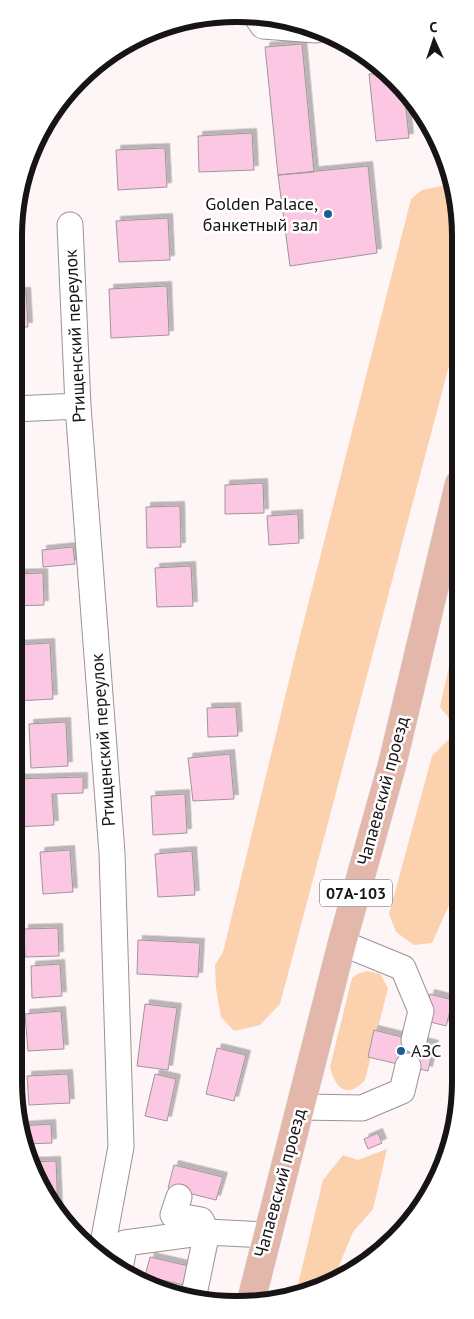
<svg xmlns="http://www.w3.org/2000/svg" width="474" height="1319" font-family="'PT Sans',sans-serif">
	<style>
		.green { fill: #fbd1ae }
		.building { fill: #fbc7e2; stroke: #9e969a; filter: url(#shadow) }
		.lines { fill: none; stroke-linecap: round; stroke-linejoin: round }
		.minor-casing { stroke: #9b9393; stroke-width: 27 }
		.major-casing { stroke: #d5d5d5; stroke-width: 29 }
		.minor { stroke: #fff; stroke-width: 25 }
		.major { stroke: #e4b7ab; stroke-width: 28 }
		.poi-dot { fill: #166093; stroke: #fff; stroke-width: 2 }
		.labels { text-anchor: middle; stroke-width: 5; stroke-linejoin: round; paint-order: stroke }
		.shield { fill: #fff; stroke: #5d5a5b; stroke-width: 1 }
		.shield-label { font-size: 16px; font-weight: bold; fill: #171415 }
		.poi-label { font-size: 18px; fill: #171415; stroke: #fff; text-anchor: end }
		.street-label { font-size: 18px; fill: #171415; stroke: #fff }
		.rim { fill: none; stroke: #171415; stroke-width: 6 }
	</style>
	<defs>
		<filter id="shadow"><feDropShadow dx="4.5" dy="-4.5" stdDeviation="0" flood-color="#0004"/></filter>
	</defs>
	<rect width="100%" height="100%" fill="#fef5f6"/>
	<path class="green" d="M451,184L458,208L459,328L280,1004L260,1025L234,1031L221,1017L216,988L215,965L223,952L296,652L411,199L422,190Z
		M459,622V717L449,718L440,707Z
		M449,739L459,741L460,858L449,905L432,943L414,945L396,932L389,914L432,756Z
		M368,971L380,974L388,988L365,1080C347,1100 335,1088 330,1067L352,978L359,973Z
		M387,1149L373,1209L353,1232L333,1280L295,1297L323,1180L343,1155L358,1160Z"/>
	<path class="building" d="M302,44L314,172L278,175L265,47Z
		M384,73L404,89L409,138L376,141L369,74Z
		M252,133L254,170L199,172L198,136Z
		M165,148L167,187L118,190L116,150Z
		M368,166L377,253L290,266L278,175Z
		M168,218L170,260L119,262L116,221Z
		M167,286L169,335L111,338L109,289Z
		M14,292H26L28,327H14Z
		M263,483L264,513L225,514V485Z
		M180,506L181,547L147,548L146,507Z
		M298,514L299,543L269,545L267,516Z
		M73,547L75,564L43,567L42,550Z
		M191,566L193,606L157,607L155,568Z
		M43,573L44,605L14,606V574Z
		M50,643L53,699L17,701L14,645Z
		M236,707L238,736L208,737L207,708Z
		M66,722L68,766L31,768L29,724Z
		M230,754L234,799L193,801L188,758Z
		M83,777V793L52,794L54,825L17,827L14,779Z
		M185,794L187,833L153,835L151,796Z
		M70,850L73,892L43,894L40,852Z
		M192,851L195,895L158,897L155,854Z
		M58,928L59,956L25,957L24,929Z
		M138,940L200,943L198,977L137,974Z
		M60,964L62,996L32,998L31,966Z
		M430,994L453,1000L446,1026L423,1020Z
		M145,1004L177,1008L168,1070L137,1066Z
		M61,1011L64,1049L28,1051L25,1014Z
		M374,1030L434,1045L428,1071L368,1057Z
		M217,1048L246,1055L234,1101L206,1094Z
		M68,1074L70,1103L29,1105L27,1076Z
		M155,1074L176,1079L167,1121L145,1116Z
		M51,1124L52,1143L26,1144L22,1126Z
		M378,1133L382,1143L368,1149L364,1139Z
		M56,1161L58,1211L30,1162Z
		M174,1165L223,1177L216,1200L168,1188Z
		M150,1257L197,1268L192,1287L145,1276Z"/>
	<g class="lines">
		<defs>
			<path id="minor" d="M258,19L263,26L316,30
				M70,225L78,406L112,853L121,1147L101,1254
				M14,409L78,406
				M342,943L403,968L421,1011L414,1040
				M300,1107L362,1108L402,1091L408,1066
				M179,1197L173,1215L201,1220L207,1232L193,1299
				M120,1268L125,1243L207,1232L266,1235"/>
			<path id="major" d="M251,1301L342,943L392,765L459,484"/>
		</defs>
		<use href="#minor" class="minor-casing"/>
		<use href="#major" class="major-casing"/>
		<use href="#minor" class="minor"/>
		<use href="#major" class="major"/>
	</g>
	<g class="poi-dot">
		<circle cx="328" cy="214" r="5"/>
		<circle cx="401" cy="1051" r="5"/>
	</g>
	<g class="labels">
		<rect class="shield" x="320" y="879.5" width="72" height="27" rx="4"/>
		<g class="shield-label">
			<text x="356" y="899">07А-103</text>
		</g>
		<g class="poi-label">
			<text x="318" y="210">Golden Palace,<tspan x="318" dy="21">банкетный зал</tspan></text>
			<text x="411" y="1057" text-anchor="start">АЗС</text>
		</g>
		<g class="street-label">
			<text transform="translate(75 336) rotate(-93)" y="6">Ртищенский переулок</text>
			<text transform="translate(103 740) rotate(-94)" y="6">Ртищенский переулок</text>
			<text transform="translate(383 791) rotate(-75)" y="6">Чапаевский проезд</text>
			<text transform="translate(280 1183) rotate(-75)" y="6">Чапаевский проезд</text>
		</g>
	</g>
	<path d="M0 0H474V1319H0ZM236 22H238A214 214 0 0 1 452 236V1082A214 214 0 0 1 238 1296H236A214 214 0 0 1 22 1082V236A214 214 0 0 1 236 22Z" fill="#fff" fill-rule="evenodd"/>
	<path class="rim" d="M236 22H238A214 214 0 0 1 452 236V1082A214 214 0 0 1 238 1296H236A214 214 0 0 1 22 1082V236A214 214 0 0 1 236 22Z"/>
	<g transform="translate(434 40) rotate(357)" stroke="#ffffff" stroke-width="4" paint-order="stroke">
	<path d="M0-4L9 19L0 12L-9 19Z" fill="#171415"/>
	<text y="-8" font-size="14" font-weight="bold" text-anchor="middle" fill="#171415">С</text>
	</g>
</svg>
